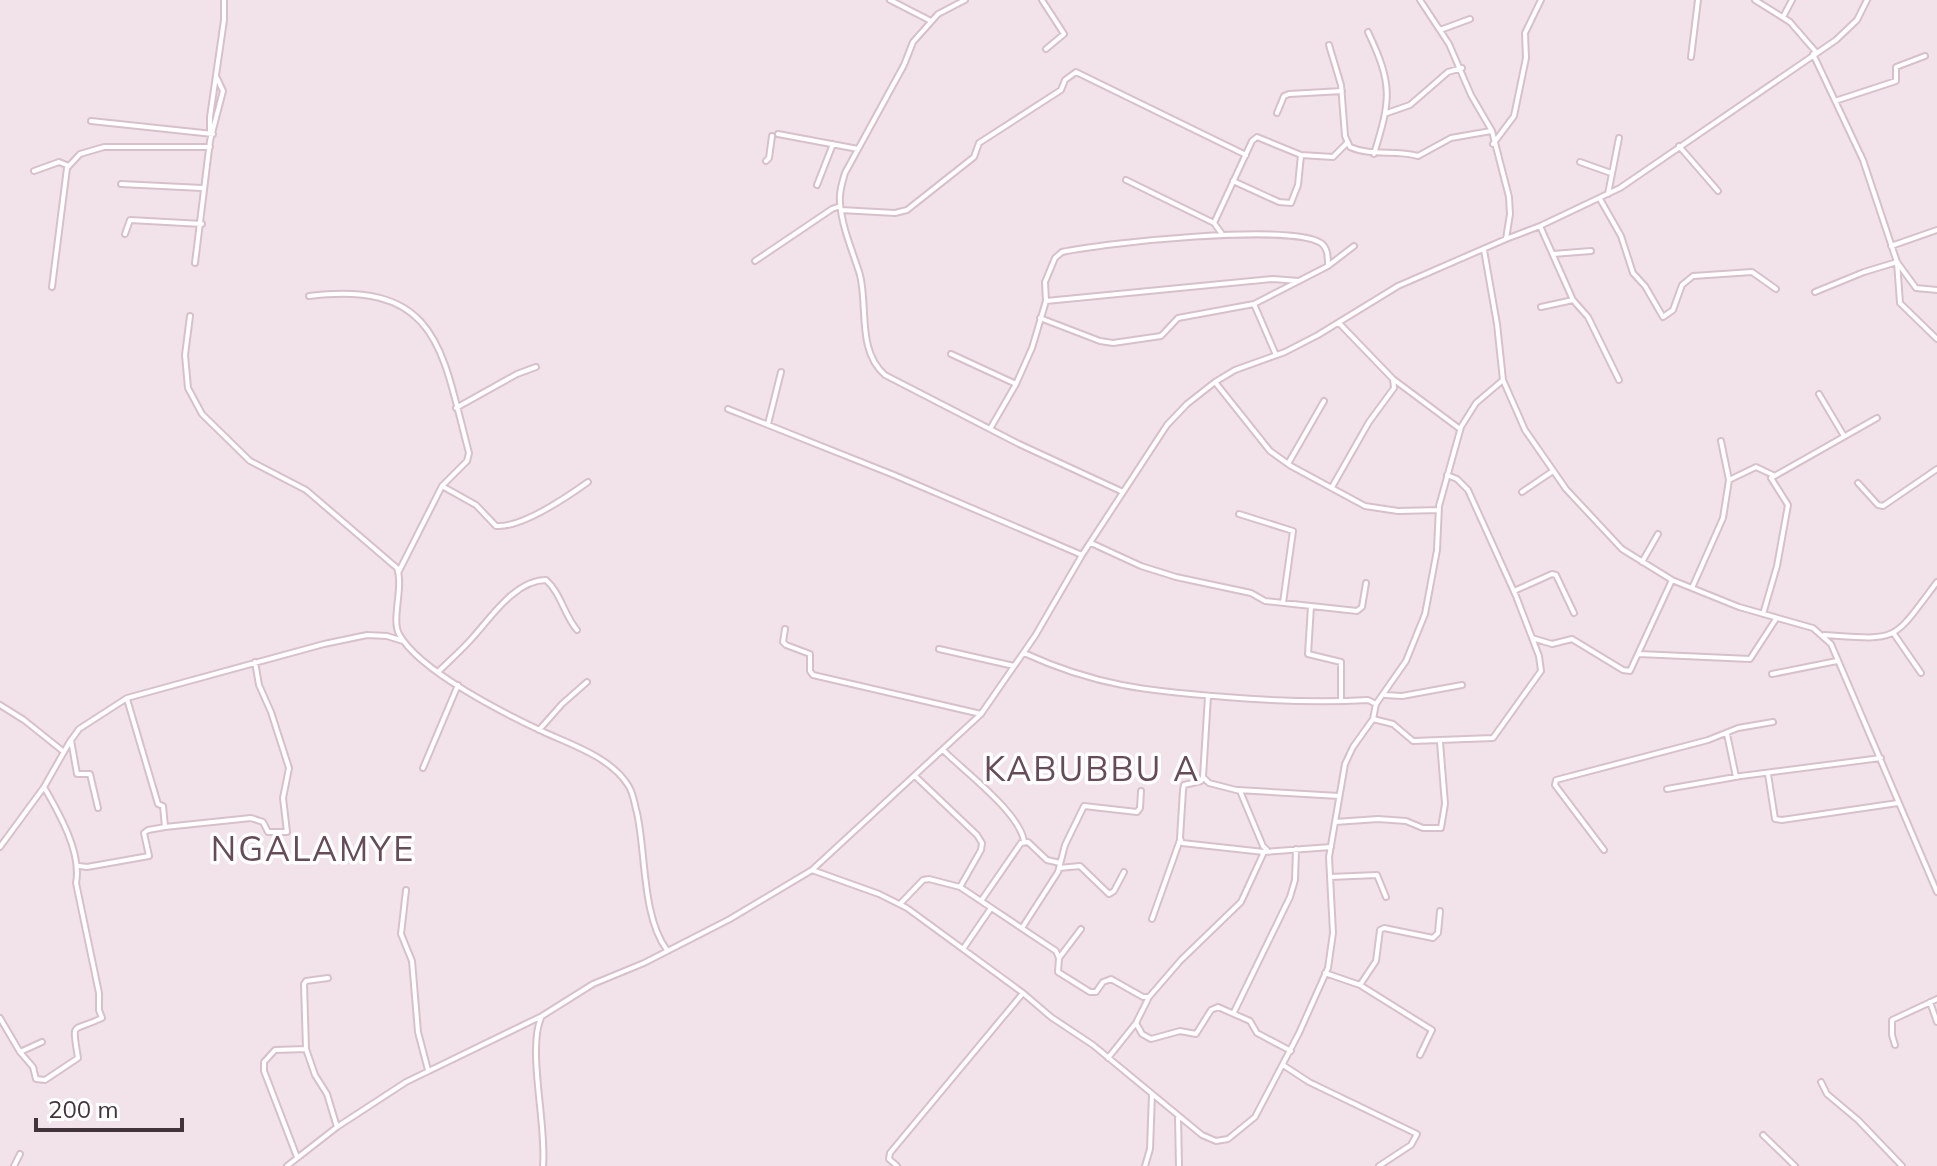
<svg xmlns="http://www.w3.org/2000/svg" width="1937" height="1166" font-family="Mulish,sans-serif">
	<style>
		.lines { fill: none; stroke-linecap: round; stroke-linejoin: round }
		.street-casing { stroke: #d8c0cb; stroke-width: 8 }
		.street { stroke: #fff; stroke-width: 4 }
		.labels { text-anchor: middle; stroke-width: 7; stroke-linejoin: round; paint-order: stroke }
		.quarter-label { font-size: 34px; letter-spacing: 2px; fill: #664b59; stroke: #fff }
	</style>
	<rect width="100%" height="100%" fill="#f1e3e9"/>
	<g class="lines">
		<defs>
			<path id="street" d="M890,0L931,21
				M965,0L938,14L913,42L904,65L845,173C842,183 839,192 840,203C842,228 853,252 860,275C868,307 857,351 885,375L1019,444L1123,492
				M1042,0L1064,34L1046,49
				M1420,0L1449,44L1471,95L1492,131L1509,197L1510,214L1506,239
				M1755,0L1790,22L1816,52
				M1783,17L1792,0
				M1440,30L1470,19
				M1368,32C1393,85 1391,99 1374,154
				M1329,45L1341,85L1345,136L1350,147C1372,157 1396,149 1418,156L1451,138L1491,131
				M1813,54L1863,160L1897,262L1916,288L1937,290
				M1691,57L1698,0
				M1835,101L1896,81V67L1925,56
				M1277,113L1284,96L1289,94L1342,91
				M1387,113L1410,105L1448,72L1462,68
				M91,121L213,134L210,131V117L224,20V0
				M778,134L858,149
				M1493,144L1514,116L1526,58L1525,33L1541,0
				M1679,146L1718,191
				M766,161L769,158L772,136
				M1580,162L1611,173
				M34,171L59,162L69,166
				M1126,180L1214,223L1222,234
				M1233,181L1279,202L1291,203L1298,185L1301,155
				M121,184L202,188
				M817,185L833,144
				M1608,194L1619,138
				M1600,199L1621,236L1633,273L1645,286L1663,317
				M841,210L895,213L907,210L974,157L979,143L1061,90L1065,80L1076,72L1246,155
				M1214,223L1252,141L1257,137L1301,155L1333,157L1347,143
				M1540,226L1573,300L1588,317L1619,380
				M125,234L130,220L202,224
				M1891,246L1937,230
				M1484,250L1497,324L1503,380L1525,430L1566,489L1622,549L1672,580L1739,607L1813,628L1831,644L1937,892
				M1553,254L1591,251
				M755,261L832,209L840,206
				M195,263L210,141L223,91L217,78
				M52,287L67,168L80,154L104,147H210
				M1815,292L1864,272L1897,262L1900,303L1937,339
				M309,296C440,280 442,352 469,453L467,461L442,486L399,571
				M1046,301L1273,279L1299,281
				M1254,304L1276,355
				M1541,307L1573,300
				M1673,310L1663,317L1673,310L1682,285L1693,276L1752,272L1776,289
				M190,316L185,355L188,388L202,414L250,461L306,490L397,568C404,587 391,619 399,634C419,671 507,715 546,733C573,745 611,758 628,785C634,794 634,803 637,813C646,853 642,917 667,950
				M1040,318L1100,341L1113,343L1161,336L1178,318L1254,304L1328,266L1354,246
				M1339,323L1393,379L1460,429
				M951,354L1016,384L990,429
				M1215,382L1270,451L1291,466L1365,506L1398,511L1439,510
				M1016,384L1032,348L1046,301L1045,282L1055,258L1062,252C1103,243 1290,223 1321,243C1328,248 1328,258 1328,266
				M1819,394L1844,436
				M456,408L517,374L536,367
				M728,409L894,475L1082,555
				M768,424L781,372
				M1721,441L1729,480
				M1289,462L1324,401
				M1858,483L1878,505L1883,506L1937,469
				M442,486L476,505L496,526C521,528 567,497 588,482
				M1332,487L1369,422L1394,388L1393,379
				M1522,492L1553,471
				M1239,514L1293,531L1283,603
				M1091,543L1141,566L1176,577L1251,593L1265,601L1357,611L1362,607L1366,583
				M1642,562L1658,534
				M1692,588L1723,518L1729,480L1756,467L1773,475
				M1514,591L1552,574L1556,575L1574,613
				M1311,606L1308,654L1341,662V701
				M1763,614L1777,566L1788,505L1771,478L1877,418
				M785,629L783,642L786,645L810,654V671L813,675L981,714
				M1894,634L1921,673
				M1824,635C1900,640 1891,643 1937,582
				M1532,638L1552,644L1572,639L1623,670L1630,671L1672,580
				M939,649L1014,666
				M1024,653C1096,686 1148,691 1226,697C1274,701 1320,703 1368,700L1376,704
				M1639,654L1750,659L1776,619
				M438,672C450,660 463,649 474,636C492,616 516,580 546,580C561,593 564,615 577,630
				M1772,674L1837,661
				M1385,695L1402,696L1462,685
				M0,705L24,720L64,752
				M1373,719L1393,724L1413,741L1493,738L1541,671L1539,656L1516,596L1468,490L1457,479L1447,475
				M539,730L562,704L587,682
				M1727,734L1736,777
				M71,740L77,774H90L98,808
				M943,750C965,772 1019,812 1024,841
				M423,768L458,685
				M1768,774L1775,819L1782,820L1898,803
				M915,776L977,835L982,843L981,850L960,887
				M1203,777L1201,781L1184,785L1183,790L1180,838L1182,843L1264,852
				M1203,777L1209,783L1240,791L1263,846L1267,850
				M1203,777L1208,696
				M1667,789L1741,776L1881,758
				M1238,790L1339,796
				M1335,822L1378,819L1406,821L1423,828H1441L1445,804L1440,742
				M165,827L251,818L263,822L268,832H287L283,798L289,768L271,712L259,685L255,662
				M0,847L44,787L69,743L79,729L127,698L324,644L367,635L387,636L403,641
				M1604,850L1555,785L1556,780L1708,740L1738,728L1773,722
				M79,866L87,867L149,856L144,833L148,830L165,827L163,806L158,804L127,699
				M1059,868L1080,866L1109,894L1114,891L1124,872
				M812,870L879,894L907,908L1023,993L1051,1017L1093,1045L1202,1135L1216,1141L1228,1139L1255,1117L1299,1033L1328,968L1333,933L1329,857L1345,764L1353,747L1373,719L1376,704L1406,661L1425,614L1437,550L1439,506L1461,427L1476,403L1503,380
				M1330,877L1377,875L1386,897
				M406,890L401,934L412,961L418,1032L428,1070
				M981,901L1021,843L1028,842L1047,860L1060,863
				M900,904L923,880L929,879L960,887L1056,951L1059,958L1058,972L1090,992H1096L1103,982L1111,979L1143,997H1149L1181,960L1241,902L1264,852L1331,847
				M1152,919L1180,840
				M1022,928L1058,872L1065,845L1084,806L1137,812L1140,808L1141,791
				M963,949L991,908
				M1059,958L1081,929
				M1325,973L1360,985L1432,1030L1420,1055
				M1360,985L1376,961L1380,930L1384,928L1433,938L1438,933L1440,911
				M1148,999L1136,1023L1142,1034L1151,1039L1180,1031L1196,1034L1211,1010L1218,1007L1250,1021L1257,1033L1291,1051
				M1930,1002L1937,1022
				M1234,1012L1290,897L1295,880L1296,849
				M0,1018L20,1052L42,1042
				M541,1018C527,1050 547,1126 543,1166
				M1895,1045L1892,1035V1020L1937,999
				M306,1049L304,984L306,981L328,978
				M20,1052L33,1067L36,1079L45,1080L78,1058C72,1019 71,1033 102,1018L99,1010V993L76,883C82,853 59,813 44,787
				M1108,1058L1136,1023
				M1283,1065L1309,1082L1417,1134L1411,1145L1379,1166
				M1821,1082L1827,1094L1858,1120L1902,1166
				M1178,1117L1179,1166
				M1763,1135L1795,1166
				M297,1157L264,1071V1062L275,1050L306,1049L315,1075L327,1094L337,1127
				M14,1166L20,1154
				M287,1166L337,1127L406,1082L542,1016L593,984L644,963L730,919L812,870L981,714L1035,636L1082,555L1167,425L1187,404L1215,382L1235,370L1285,352L1318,335L1398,286L1506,239L1540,226L1620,188L1836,40L1857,20L1867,0
				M897,1166L889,1159L890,1153L1023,993
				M1145,1166L1150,1149L1152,1094"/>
		</defs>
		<use href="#street" class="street-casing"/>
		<use href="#street" class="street"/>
	</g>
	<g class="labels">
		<g class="quarter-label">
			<text x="1092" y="781">KABUBBU A</text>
			<text x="313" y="861">NGALAMYE</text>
		</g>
	</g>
	<path d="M36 1118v12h146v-12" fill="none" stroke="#43343c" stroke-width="4"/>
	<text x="48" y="1118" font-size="24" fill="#43343c" stroke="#ffffff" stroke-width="6" paint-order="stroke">200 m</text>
</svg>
